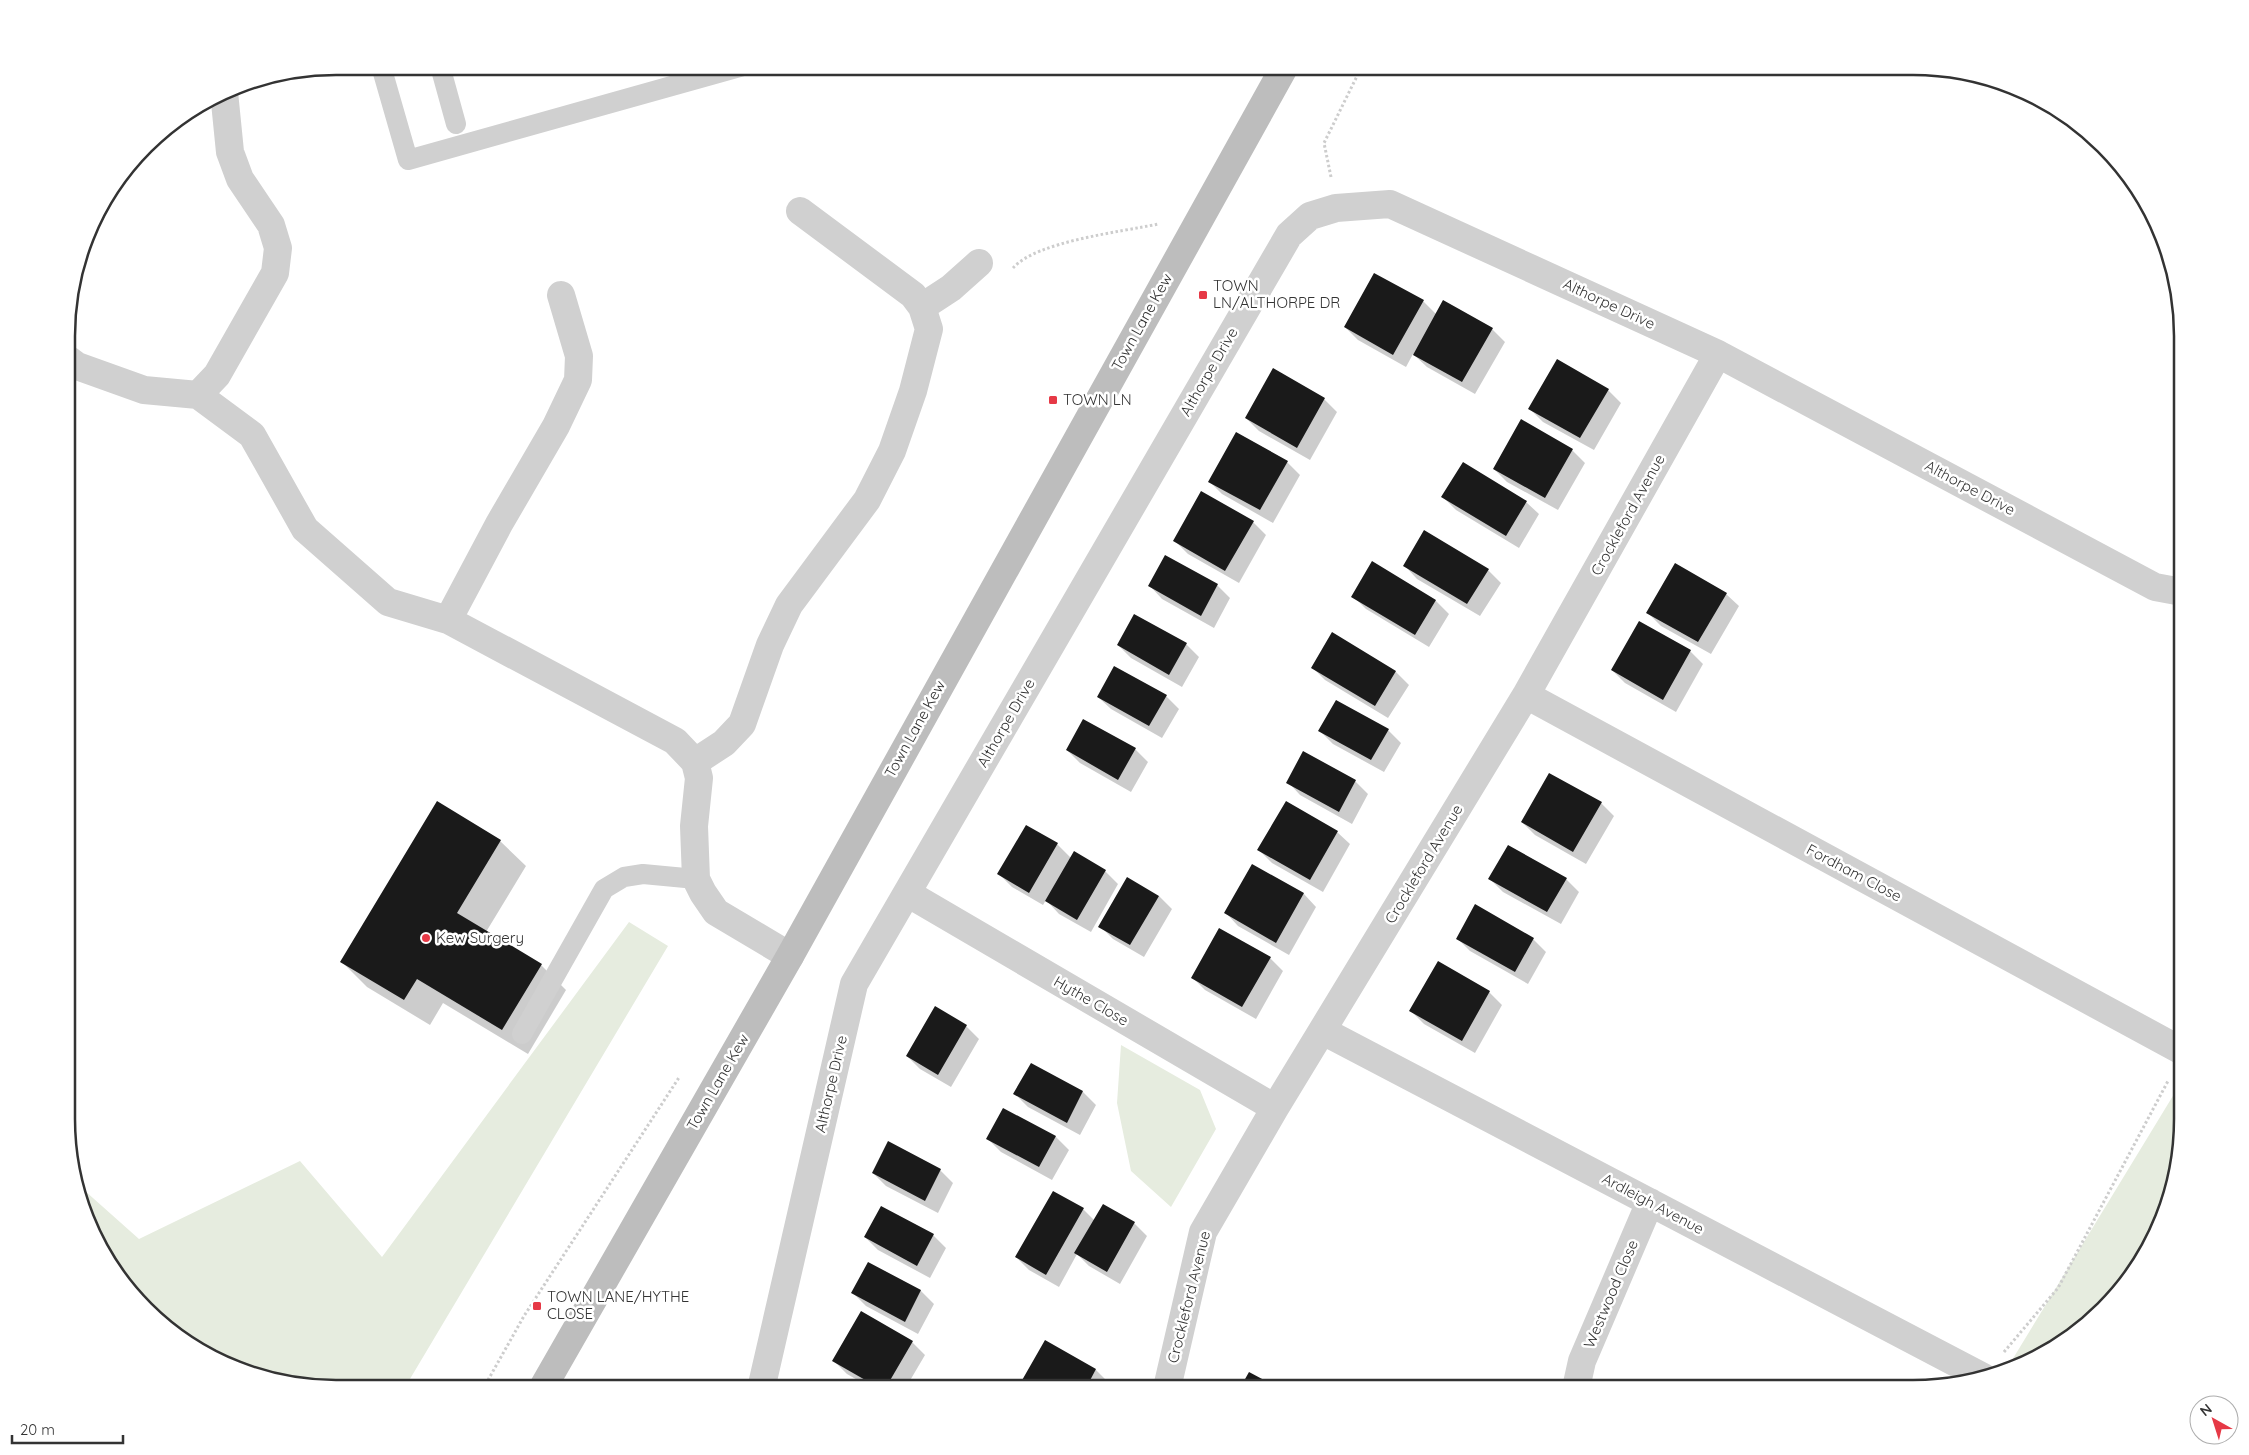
<svg xmlns="http://www.w3.org/2000/svg" width="2249" height="1455" font-family="Quicksand,sans-serif">
	<style>
		.green { fill: #e6ecdf }
		.shadow { fill: #0003 }
		.building { fill: #1a1a1a }
		.lines { fill: none; stroke-linecap: round; stroke-linejoin: round }
		.path { stroke: #cdcdcd; stroke-width: 3; stroke-dasharray: 2.5 2.5; stroke-linecap: butt }
		.lane { stroke: #d0d0d0; stroke-width: 20 }
		.street { stroke: #d0d0d0; stroke-width: 28 }
		.secondary { stroke: #bdbdbd; stroke-width: 28 }
		.poi-dot { fill: #e63946; stroke: #fff; stroke-width: 2 }
		.labels { text-anchor: middle; stroke-width: 5; stroke-linejoin: round; paint-order: stroke }
		.poi-label { font-size: 15px; fill: #333; stroke: #fff; text-anchor: start }
		.street-label { font-size: 15px; fill: #333; stroke: #fff }
		.rim { fill: none; stroke: #333; stroke-width: 2.5 }
	</style>
	<rect width="100%" height="100%" fill="#fff"/>
	<path class="green" d="M629,922L668,946L404,1389H336L250,1375L186,1343L112,1269L81,1206L75,1182L139,1239L300,1161L382,1257Z
		M1121,1045L1200,1090L1216,1129L1171,1207L1131,1171L1117,1103Z
		M2182,1081V1136L2169,1205L2137,1269L2104,1310L2048,1352L2006,1370Z"/>
	<path class="shadow" d="M1423,301L1437,315L1492,329L1505,342L1475,394L1427,367L1413,354L1406,367L1358,340L1345,327Z
		M1608,390L1621,403L1594,450L1543,422L1530,409Z
		M1324,399L1337,412L1310,460L1259,431L1246,418Z
		M1572,450L1585,463L1558,510L1507,482L1494,469Z
		M1287,462L1300,475L1273,523L1222,494L1209,481Z
		M1443,497L1526,502L1539,514L1519,548L1456,510Z
		M1253,522L1266,535L1239,583L1188,554L1175,541Z
		M1373,563L1436,601L1449,614L1429,647L1366,609L1353,596Z
		M1405,566L1488,570L1501,583L1480,616L1417,579Z
		M1217,585L1230,598L1214,628L1162,599L1150,586Z
		M1726,594L1739,606L1711,654L1661,626L1648,613Z
		M1332,634L1396,672L1409,685L1388,718L1325,680L1312,667Z
		M1186,644L1199,657L1182,687L1131,658L1118,645Z
		M1690,651L1703,664L1676,712L1625,683L1612,670Z
		M1166,696L1179,709L1162,738L1111,709L1098,697Z
		M1388,730L1401,743L1384,772L1333,744L1320,731Z
		M1135,749L1148,762L1131,792L1080,763L1067,750Z
		M1355,781L1368,794L1352,824L1300,795L1288,782Z
		M1601,803L1614,816L1586,864L1535,835L1522,822Z
		M1337,832L1350,844L1323,892L1272,863L1259,850Z
		M500,841L526,866L486,932L541,965L566,990L528,1054L443,1003L430,1025L367,987L342,962Z
		M1057,844L1071,858L1105,871L1118,884L1091,932L1059,914L1046,900L1043,905L1012,887L999,874Z
		M1252,865L1304,894L1316,907L1289,955L1238,926L1226,913Z
		M1490,879H1566L1579,892L1561,924L1503,892Z
		M1159,896L1172,909L1144,957L1113,939L1100,926Z
		M1476,906L1533,939L1546,952L1528,984L1470,951L1457,938Z
		M1219,930L1270,958L1283,971L1256,1019L1205,990L1192,977Z
		M1489,992L1502,1005L1475,1053L1424,1024L1411,1011Z
		M966,1026L979,1039L951,1087L920,1069L907,1056Z
		M1031,1064L1083,1092L1096,1105L1080,1135L1028,1107L1015,1094Z
		M1004,1110L1056,1137L1069,1150L1052,1180L1001,1152L988,1139Z
		M889,1143L940,1170L953,1183L938,1213L886,1186L873,1173Z
		M1103,1205L1134,1223L1147,1236L1120,1284L1089,1266L1077,1254L1059,1287L1029,1270L1016,1257L1083,1209L1095,1221Z
		M933,1235L946,1248L930,1278L878,1250L865,1237Z
		M869,1264L921,1291L934,1304L918,1334L866,1306L853,1293Z
		M912,1342L925,1355L905,1389H873L847,1374L834,1361Z
		M1045,1342L1096,1370L1109,1383L1106,1388L1018,1389Z
		M1250,1374L1276,1388H1242Z"/>
	<path class="building" d="M1374,273L1424,300L1393,355L1344,327Z
		M1443,300L1493,328L1462,382L1413,355Z
		M1557,359L1609,389L1580,438L1528,409Z
		M1273,368L1325,398L1297,448L1245,418Z
		M1521,419L1573,449L1545,498L1493,469Z
		M1236,432L1288,461L1260,510L1208,482Z
		M1463,462L1527,501L1506,536L1441,497Z
		M1201,491L1254,521L1225,571L1173,541Z
		M1424,530L1489,569L1467,604L1403,566Z
		M1165,555L1218,584L1201,616L1148,586Z
		M1372,561L1436,600L1415,635L1351,597Z
		M1675,563L1727,593L1698,642L1646,613Z
		M1134,614L1187,643L1169,675L1117,645Z
		M1639,621L1691,650L1663,700L1611,670Z
		M1332,632L1396,671L1375,706L1311,668Z
		M1114,666L1167,695L1149,726L1097,697Z
		M1336,700L1389,729L1371,760L1318,731Z
		M1083,719L1136,748L1118,780L1066,750Z
		M1303,751L1356,780L1339,812L1286,783Z
		M1549,773L1602,802L1573,852L1521,822Z
		M437,801L501,840L457,913L542,964L502,1030L417,979L404,1000L340,962Z
		M1286,801L1338,831L1310,880L1257,850Z
		M1026,825L1058,843L1029,893L997,874Z
		M1508,845L1567,878L1547,912L1488,879Z
		M1074,851L1106,870L1077,920L1045,901Z
		M1252,864L1304,893L1276,943L1224,913Z
		M1127,877L1159,896L1130,945L1098,927Z
		M1475,904L1534,938L1515,972L1456,939Z
		M1219,928L1271,957L1242,1007L1191,978Z
		M1438,961L1490,991L1462,1041L1409,1011Z
		M935,1006L967,1025L938,1075L906,1056Z
		M1031,1063L1083,1091L1067,1123L1013,1094Z
		M1003,1108L1056,1136L1039,1167L986,1139Z
		M888,1141L941,1169L925,1201L872,1173Z
		M1053,1191L1084,1208L1046,1275L1015,1257Z
		M1103,1204L1135,1222L1107,1272L1074,1253Z
		M881,1206L934,1234L917,1266L864,1237Z
		M868,1262L921,1290L905,1322L851,1293Z
		M861,1311L913,1341L885,1389H881L832,1361Z
		M1045,1340L1096,1369L1086,1388L1017,1389Z
		M1249,1372L1279,1388H1240Z
		M845,1380L860,1389H841Z"/>
	<g class="lines">
		<path class="path" d="M1331,177L1324,143L1362,66
			M1013,268C1037,241 1121,232 1158,224
			M2004,1352L2058,1288L2168,1081
			M483,1389L524,1316L680,1076"/>
		<path class="lane" d="M381,66L408,160L743,66
			M440,66L456,124
			M522,1034L604,889L624,877L643,874L696,879"/>
		<path class="street" d="M922,307L951,288L979,263
			M69,360L77,366L144,390L198,395L252,435L305,529L388,602L448,620L675,741L695,762L699,778L694,826L696,879L703,893L716,912L790,956
			M198,395L217,375L275,273L278,248L271,225L240,179L230,152L224,92
			M448,620L499,524L556,426L578,380L579,356L561,295
			M1526,695L2182,1051
			M695,762L724,743L742,724L770,645L789,605L867,500L892,451L913,391L929,329L922,307L913,295L800,211
			M907,893L1275,1108
			M1323,1031L1983,1377
			M1167,1388L1203,1232L1275,1108L1526,695L1718,354
			M1576,1388L1582,1361L1650,1202
			M761,1389L854,984L1289,235L1310,216L1336,208L1390,204L1718,354L2155,587L2182,592"/>
		<path class="secondary" d="M542,1389L790,956L1285,66"/>
	</g>
	<g class="poi-dot">
		<rect x="1198" y="290" width="10" height="10" rx="2.5"/>
		<rect x="1048" y="395" width="10" height="10" rx="2.5"/>
		<circle cx="426" cy="938" r="5"/>
		<rect x="532" y="1301" width="10" height="10" rx="2.5"/>
	</g>
	<g class="labels">
		<g class="poi-label">
			<text x="1213" y="291">TOWN<tspan x="1213" dy="17">LN/ALTHORPE DR</tspan></text>
			<text x="1063" y="405">TOWN LN</text>
			<text x="436" y="943">Kew Surgery</text>
			<text x="547" y="1302">TOWN LANE/HYTHE<tspan x="547" dy="17">CLOSE</tspan></text>
		</g>
		<g class="street-label">
			<text transform="translate(1609 304) rotate(25)" y="5">Althorpe Drive</text>
			<text transform="translate(1142 322) rotate(-61)" y="5">Town Lane Kew</text>
			<text transform="translate(1209 372) rotate(-60)" y="5">Althorpe Drive</text>
			<text transform="translate(1970 488) rotate(28)" y="5">Althorpe Drive</text>
			<text transform="translate(1628 515) rotate(-61)" y="5">Crockleford Avenue</text>
			<text transform="translate(1006 723) rotate(-60)" y="5">Althorpe Drive</text>
			<text transform="translate(915 729) rotate(-61)" y="5">Town Lane Kew</text>
			<text transform="translate(1424 864) rotate(-59)" y="5">Crockleford Avenue</text>
			<text transform="translate(1854 873) rotate(28)" y="5">Fordham Close</text>
			<text transform="translate(1091 1001) rotate(30)" y="5">Hythe Close</text>
			<text transform="translate(718 1082) rotate(-60)" y="5">Town Lane Kew</text>
			<text transform="translate(831 1084) rotate(-77)" y="5">Althorpe Drive</text>
			<text transform="translate(1653 1204) rotate(28)" y="5">Ardleigh Avenue</text>
			<text transform="translate(1611 1294) rotate(-67)" y="5">Westwood Close</text>
			<text transform="translate(1189 1297) rotate(-76)" y="5">Crockleford Avenue</text>
		</g>
	</g>
	<path d="M0 0H2249V1455H0ZM336 75H1913A261 261 0 0 1 2174 336V1119A261 261 0 0 1 1913 1380H336A261 261 0 0 1 75 1119V336A261 261 0 0 1 336 75Z" fill="#fff" fill-rule="evenodd"/>
	<path class="rim" d="M336 75H1913A261 261 0 0 1 2174 336V1119A261 261 0 0 1 1913 1380H336A261 261 0 0 1 75 1119V336A261 261 0 0 1 336 75Z"/>
	<g transform="translate(2214 1420) rotate(321)"><circle r="24" fill="#ffffff" stroke="#adadad"/>
	<path d="M0-4L9 19L0 12L-9 19Z" fill="#e63946"/>
	<text y="-8" font-size="14" font-weight="bold" text-anchor="middle" fill="#333333">N</text>
	</g>
	<path d="M12 1435v8h111v-8" fill="none" stroke="#333333" stroke-width="2.5"/>
	<text x="20" y="1435" font-size="15" fill="#333333" stroke="#ffffff" stroke-width="4" paint-order="stroke">20 m</text>
</svg>
